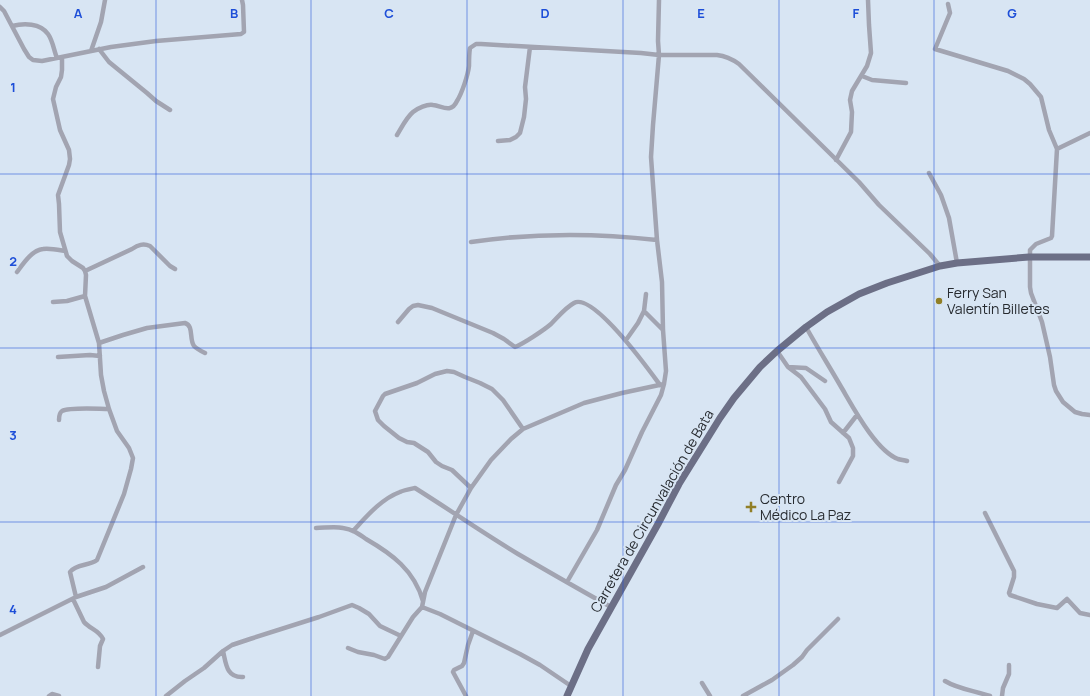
<svg xmlns="http://www.w3.org/2000/svg" width="1090" height="696" font-family="Manrope,sans-serif">
	<style>
		.lines { fill: none; stroke-linecap: round; stroke-linejoin: round }
		.street { stroke: #a2a4b1; stroke-width: 4.5 }
		.primary { stroke: #6c6f86; stroke-width: 7 }
		.grid { fill: none; stroke: #1d4ed8; stroke-width: 1; stroke-opacity: 0.55 }
		.poi-dot { fill: #917f26; stroke: #d8e5f3; stroke-width: 1.5 }
		.labels { text-anchor: middle; stroke-width: 4; stroke-linejoin: round; paint-order: stroke }
		.poi-label { font-size: 14px; fill: #272b30; stroke: #d8e5f3; text-anchor: start }
		.street-label { font-size: 14px; fill: #272b30; stroke: #d8e5f3 }
		.grid-label { font-size: 13px; text-anchor: middle; font-weight: bold; fill: #1d4ed8; stroke: #d8e5f3; stroke-width: 4; stroke-linejoin: round; paint-order: stroke }
	</style>
	<rect width="100%" height="100%" fill="#d8e5f3"/>
	<g class="lines">
		<path class="street" d="M659,0L658,41L659,55H717C726,56 732,59 739,64L859,182L879,205L930,254L940,266
			M948,4L950,13L935,49L1008,71L1024,79L1030,84L1041,97L1049,130L1057,149
			M0,7L4,11L24,49L29,57L33,60L42,61L111,47L156,41L241,34L244,32L243,5L242,0
			M12,26C24,23 40,23 48,34C53,41 54,51 57,58
			M99,49L109,62L147,93L156,101L170,110
			M91,51L101,22L105,0
			M62,57V70L61,77L56,87L53,99L60,130L69,150L70,159L69,165L58,195L59,204L60,232L67,256L72,261L83,268L85,271L86,275L85,296L99,343L101,375L104,391L109,409L117,431L129,448L133,458L131,469L124,494L97,560C89,566 76,564 70,572L76,597
			M862,76L872,80L906,83
			M1090,133L1057,149L1052,236L1051,238L1036,244L1030,250V287L1031,293L1042,322L1050,357L1054,385L1056,391L1063,402L1075,412L1082,414L1090,415
			M397,135C402,127 406,118 413,112C418,108 427,104 433,105C442,106 451,114 457,101C462,93 468,75 469,66C469,60 469,54 470,48L476,44H481L641,53L659,55L653,125L651,157L657,240L662,282L663,330L666,371L664,384L661,395L642,432L625,470L616,485L597,530L567,582
			M498,141L510,140L516,137L520,133L524,117L526,99L525,87L530,47
			M836,160L851,132L852,112L850,100L852,91L867,66L871,53L869,25L868,0
			M929,173L941,195L949,218L957,263
			M471,242C532,233 596,233 657,240
			M85,271L132,249C138,245 143,243 150,246L170,266L175,269
			M17,272C23,264 32,250 43,249C50,248 59,250 65,251
			M53,302L67,301L85,296
			M644,311L663,330
			M398,322L409,309L413,306L418,305L432,308L493,333L504,339L515,347C523,344 544,330 551,324C558,317 565,308 574,303C593,292 649,370 660,385
			M806,327C817,347 829,366 840,385C852,405 875,450 898,459C901,460 904,460 907,461
			M626,340L638,323L644,311L646,294
			M99,343L123,335L147,328L185,323C194,326 189,339 194,346C197,349 201,351 205,353
			M777,351L788,367L801,377L825,409L831,422L849,438L853,448V456L839,482
			M58,357L90,355L100,356
			M788,367L806,368L825,381
			M59,420C59,417 59,413 62,411C70,407 98,409 109,409
			M843,433L857,415
			M471,488L452,470L442,466L436,462L428,452L414,443L407,442L399,438L384,426L378,420L375,411L383,396L385,394L417,383L435,374L447,371L454,372L465,377L480,383L492,389L503,400L523,429
			M985,513L1014,571V577L1009,593L1010,595L1037,604L1057,608L1067,599L1080,613L1090,615
			M316,528C324,528 335,526 343,528C352,529 359,534 366,539C392,554 414,570 423,601
			M353,531C366,517 381,499 400,492C404,490 410,489 415,488C450,510 483,533 518,554C549,572 580,590 611,607
			M73,599L84,622C90,629 99,630 103,639L100,646L98,667
			M422,607L440,614L520,654L540,665L571,686
			M0,635L76,597L106,587L143,567
			M348,648L358,652L374,655L385,659L388,657L413,617L422,607L425,592L456,515L471,488L491,460L511,439L523,429L584,403L622,393L664,384
			M223,651C226,663 226,678 243,677
			M945,681C958,689 975,691 990,696
			M702,683L710,696
			M49,696L52,694L59,696
			M166,696L185,681L204,668L223,651L232,645L250,639L319,617L352,605L359,608L369,614L380,626L401,636
			M466,696L453,672L454,670L462,666L464,663L468,645L473,631
			M743,696L772,680L793,665L802,657L807,650L838,619
			M1002,696L1003,688L1009,674V665"/>
		<path class="primary" d="M567,696L588,649L658,524L679,484L720,418L734,398L760,367L777,351L806,327L827,312L859,294L887,283L940,266L957,263L1029,257H1090"/>
	</g>
	<path class="grid" d="M156,0V696M311,0V696M467,0V696M623,0V696M779,0V696M934,0V696M0,174H1090M0,348H1090M0,522H1090"/>
	<g class="poi-dot">
		<circle cx="939" cy="301" r="4"/>
		<path d="M749 501h4v4h4v4h-4v4h-4v-4h-4v-4h4z"/>
	</g>
	<g class="labels">
		<g class="poi-label">
			<text x="947" y="298">Ferry San<tspan x="947" dy="16">Valentín Billetes</tspan></text>
			<text x="760" y="504">Centro<tspan x="760" dy="16">Médico La Paz</tspan></text>
		</g>
		<g class="street-label">
			<text transform="translate(652 511) rotate(-60)" y="5">Carretera de Circunvalación de Bata</text>
		</g>
	</g>
	<g class="grid-label">
		<text x="78" y="18">A</text>
		<text x="234" y="18">B</text>
		<text x="389" y="18">C</text>
		<text x="545" y="18">D</text>
		<text x="701" y="18">E</text>
		<text x="856" y="18">F</text>
		<text x="1012" y="18">G</text>
		<text x="13" y="92">1</text>
		<text x="13" y="266">2</text>
		<text x="13" y="440">3</text>
		<text x="13" y="614">4</text>
	</g>
</svg>
